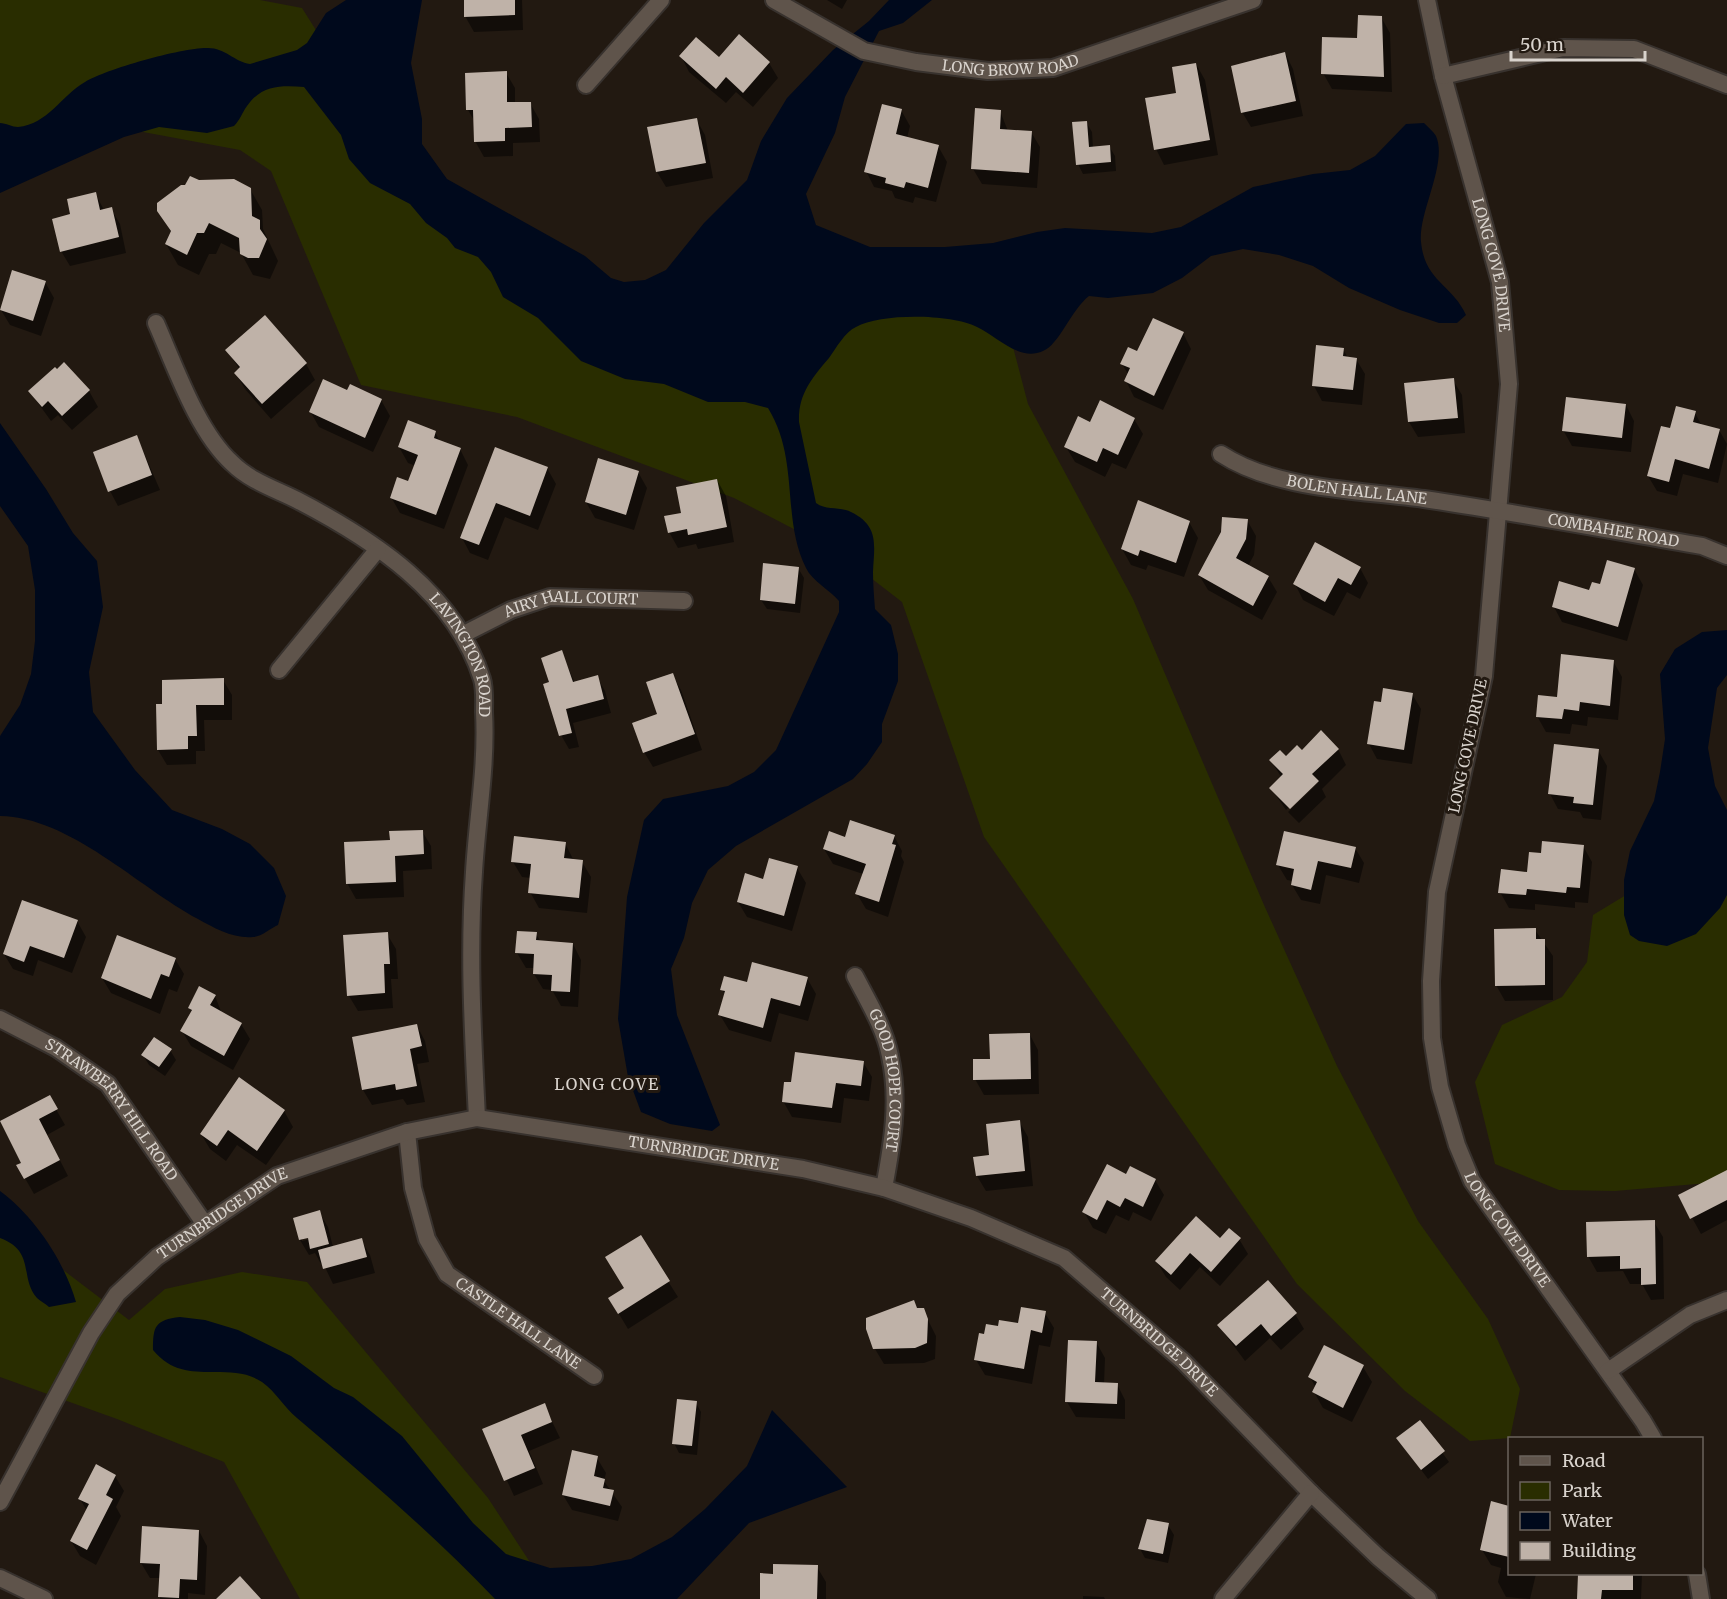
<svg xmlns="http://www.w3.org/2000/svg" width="1727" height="1599" font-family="Merriweather,serif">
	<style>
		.green { fill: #292d00 }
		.water { fill: #00091c }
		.shadow { fill: #0007; fill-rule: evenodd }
		.building { fill: #bfb2a8 }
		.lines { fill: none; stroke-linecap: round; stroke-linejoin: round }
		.minor-casing { stroke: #38322e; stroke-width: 20 }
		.minor { stroke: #5f544b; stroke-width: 16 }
		.labels { text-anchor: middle; stroke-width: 6; stroke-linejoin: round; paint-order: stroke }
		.street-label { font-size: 15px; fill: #d9d3cd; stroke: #221911 }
		.neighbourhood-label { font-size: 16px; letter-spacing: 1.5px; fill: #d9d3cd; stroke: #221911 }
	</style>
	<rect width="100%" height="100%" fill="#221911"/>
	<path class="green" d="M0,0H260L302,8L343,73L448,214L563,283L1002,305L1028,404L1133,599L1264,905L1337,1066L1418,1221L1488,1319L1520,1389L1510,1438L1470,1441L1405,1391L1297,1284L984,837L902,602L836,551L734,498L517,417L361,385L271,171L240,150L100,124L0,144Z
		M1727,871V1171L1708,1183L1615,1191L1559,1190L1495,1164L1475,1082L1502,1025L1562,997L1587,962L1593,915L1644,884Z
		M0,1222L129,1320L165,1289L242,1272L307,1282L488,1498L554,1599H300L224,1462L117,1419L0,1377Z"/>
	<path class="water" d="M346,0H422L411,63L422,119V144L447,179L585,256L611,278L624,282L645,280L666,270L704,223L747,180L761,141L787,98L833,50L869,21L889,0H932L903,23L879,31L845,97L835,133L806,194L816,225L870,247H945L993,243L1037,232L1065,228L1152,233L1181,227L1253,187L1313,174L1350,170L1375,156L1406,124L1424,123C1427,126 1434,132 1436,136C1448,163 1418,213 1421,242C1425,282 1452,284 1466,315L1457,323H1439L1400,310L1349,288L1313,266L1279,255L1243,249L1211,256L1182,278L1153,293L1108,298L1089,296C1071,310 1059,345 1043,351C1019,362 997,336 977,327C951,314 881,313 856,327C845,332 836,348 829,358C812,378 798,394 799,422L816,503C827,511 839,506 851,512C880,526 874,546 873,572C873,584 874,597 875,609L891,625L898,654V681L882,724V742L867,764L853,779L736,846L708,870L692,903L684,938L671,969L677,1015L720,1125L712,1131L670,1124L641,1112L628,1077L618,1019L627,897L644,820L663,799L728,786L754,772L776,750L839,612V601C830,590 812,581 806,568C781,518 800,460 768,408L745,402H708L664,384L625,379L581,361L538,318L503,297L491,272L478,257L455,248L447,238L426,223L410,204L370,183L349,159L341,135L304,87C282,85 261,85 247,106C242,113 240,120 234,126L207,133L159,127L124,137L0,193V123C6,123 12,127 18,127C48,124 61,96 85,82C106,69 184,47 208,48C225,48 235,62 250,64L297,50L307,43L326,13Z
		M0,423L46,489L73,533L97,561L103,607L89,672L93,712L135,770L172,810L222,829L250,844L274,868L286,896L278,925C271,928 261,937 253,937C234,939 214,928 198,919C138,887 70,817 0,816V736L20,705L31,674L35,641V590L28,546L0,506Z
		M1727,630V675L1717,688L1708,748L1715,786L1727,810V895L1720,908L1696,934L1667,946L1639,941L1630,935L1624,915V880L1630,851L1654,801L1660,772L1665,739L1660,674L1675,649L1702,632Z
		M0,1191C35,1217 64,1261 76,1302L49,1307C46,1304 40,1301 37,1298C19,1278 36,1251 0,1238Z
		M180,1317L205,1320L238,1330L291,1356L334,1388L353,1397L402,1436L473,1523L506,1554L550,1568L592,1566L631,1559L672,1537L705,1509L747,1466L772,1410L847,1487L749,1523L677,1599H495C433,1534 365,1476 297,1418C284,1407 276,1392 262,1382C227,1359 185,1389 153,1350C153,1326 155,1320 180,1317Z"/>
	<path class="shadow" d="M465,0H522L523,30L474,32L465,16Z
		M827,0H847L842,9Z
		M1381,17L1390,33L1392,92L1332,89L1323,73Z
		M1285,53L1293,69L1303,116L1251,127L1242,112Z
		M681,56L769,63L778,78L753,107L736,92L726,103L689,72Z
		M1196,64L1205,80L1218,155L1164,165L1156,149L1178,94Z
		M506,73L515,88V104L530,103L539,119L540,142L513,143V156L484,157L475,141V122L468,110Z
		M901,110L910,126L907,138L938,146L947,162L936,202L915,197L913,203L895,198L892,191L874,187L866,171Z
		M1000,111L1008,131L1031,132L1040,147L1037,188L982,184L973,169Z
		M696,119L705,135L713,178L666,187L657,172L649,128Z
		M1086,122L1092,132L1093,148L1109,146L1115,156L1116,171L1083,174L1078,164Z
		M198,182L250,189L262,210L263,229L278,261L270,279L253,275L241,253L221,243L216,254H209L199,275L178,265L166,244L172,233L158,210Z
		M95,193L104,210L111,209L120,224L126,253L70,266L61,251L72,215Z
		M45,282L54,298L41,336L10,325L1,310Z
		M264,317L306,364L315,380L271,419L245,389L236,374L240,370L227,350Z
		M1183,333L1191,349L1163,410L1134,397L1126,381L1128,374L1122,364Z
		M1343,349L1348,358L1356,359L1365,374L1362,405L1322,401L1314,386Z
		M64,364L89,391L98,407L72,430L58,415L51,421L30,392Z
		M1453,380L1462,395L1465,433L1418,437L1409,422L1405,385Z
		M348,392L381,400L390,416L373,452L319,427L310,411Z
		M1626,405L1634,421L1631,452L1572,446L1563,430Z
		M1695,413L1702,426L1719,430L1727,444L1718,483L1683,474L1677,496L1657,491L1648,476L1671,430Z
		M1134,419L1143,434L1126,469L1112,463L1105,477L1075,462L1066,447L1090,424Z
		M435,432L440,442L460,449L468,465L444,529L400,513L391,497L409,483L416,466L408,463L399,447Z
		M137,437L160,490L118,506L110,491Z
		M496,449L547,468L556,484L538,530L505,517L488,560L470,553L462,538Z
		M638,472L647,488L634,530L595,518L586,502Z
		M717,480L726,496L734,542L698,549L696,544L678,548L669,532L683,514Z
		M1247,520L1256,536L1254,555L1248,566L1268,577L1277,592L1262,620L1208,590L1199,575Z
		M1189,522L1198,538L1184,577L1148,565L1146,570L1131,565L1122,549Z
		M798,568L804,578L800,613L767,609L761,600Z
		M1360,568L1368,583L1360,599L1347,592L1334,616L1303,600L1295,584Z
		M1634,569L1643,585L1627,641L1562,622L1554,607L1590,592Z
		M561,652L575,683L597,677L605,691L611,713L573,723L579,747L569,749L561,735L551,683Z
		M1613,661L1622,677L1618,720L1588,717L1587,726L1572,724L1570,734L1546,732L1537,716Z
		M672,675L681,690L702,750L653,767L644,752Z
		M223,680L232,695V720H204L205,751H196V764L167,765L158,750L164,705Z
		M1412,694L1421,709L1412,764L1377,759L1369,744L1382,704Z
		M1338,749L1346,765L1322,789L1326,797L1299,823L1288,812L1318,783V779L1286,810L1271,788L1282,778L1271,761L1301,752Z
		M1598,750L1607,766L1601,820L1583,818L1580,812L1558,809L1550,794Z
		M422,831L431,846L432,869L403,871L404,897L356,899L347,883L391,841Z
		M894,836L902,851L901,856L904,862L888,917L866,909L857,894L863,874L833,864L824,849L846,839Z
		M565,843L574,861L582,862L591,877L587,913L539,908L530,892L531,878L522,877L513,862Z
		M1583,846L1592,862L1588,903L1575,902V908L1535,904V910L1509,908L1500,892L1529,873L1543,855Z
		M1355,848L1364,863L1359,883L1326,875L1320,904L1301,900L1292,885L1293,881L1287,880L1278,865Z
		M797,868L806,883L792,931L747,917L738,902L764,881Z
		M77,921L86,937L72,973L38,960L33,976L13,969L4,954Z
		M1535,930L1553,956V1000L1505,1001L1496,985Z
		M387,934L396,949L398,979H391L393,1008L358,1011L349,996Z
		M536,934L541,942L573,944L581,960L578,1007L561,1006L552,990L543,989L534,974L535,968H526L517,953Z
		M175,959L184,974L177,992L169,989L160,1014L111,993L102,978Z
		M807,978L816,994L808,1021L779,1013L771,1042L729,1030L720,1015L725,995L722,989L748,983Z
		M215,996L222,1014L241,1024L250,1039L233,1070L191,1046L182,1031L192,1012L189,1008Z
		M417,1026L425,1041L429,1062L417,1064L425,1102L407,1105L403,1099L372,1105L363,1090Z
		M1030,1035L1038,1050L1039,1094L984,1095L975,1079L991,1060Z
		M170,1050L176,1060L165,1076L149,1065L143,1055Z
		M863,1062L872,1077L869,1101L844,1098L841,1123L792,1117L783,1101L792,1084Z
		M240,1080L284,1111L293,1127L266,1165L237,1145L226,1161L210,1149L201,1134Z
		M49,1097L65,1125L47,1135L68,1176L34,1194L18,1166L23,1163L2,1122Z
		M1019,1121L1028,1137L1033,1186L986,1191L977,1176Z
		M1727,1172V1220L1701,1234L1680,1196Z
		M1127,1176L1155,1180L1164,1195L1151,1221L1133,1212L1129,1221L1116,1215L1106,1234L1093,1228L1084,1212Z
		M319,1212L328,1227L333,1247L361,1240L370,1255L375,1273L333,1284L323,1263L321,1264L315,1253L309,1255L300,1240ZM302,1238H315L302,1241Z
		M1654,1222L1663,1237L1664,1299L1651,1300L1642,1284H1630L1623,1271L1597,1272L1588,1256Z
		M640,1237L678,1297L628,1329L610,1299L626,1289Z
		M1239,1239L1248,1254L1220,1286L1200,1267L1180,1290L1166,1277L1157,1262L1221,1240Z
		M917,1310H923L936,1336L935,1359L924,1363L884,1364L875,1349Z
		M1045,1313L1054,1328L1050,1347L1039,1345L1032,1384L985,1375L976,1360L985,1336Z
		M1295,1314L1304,1329L1281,1350L1270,1338L1245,1361L1219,1326Z
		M1096,1342L1105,1358L1104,1384H1117L1125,1400V1419L1076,1417L1067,1402Z
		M1363,1367L1372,1382L1352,1422L1323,1408L1314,1392L1316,1388L1310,1377Z
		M696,1403L701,1412L697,1455L679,1453L674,1443Z
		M544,1405L560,1438L529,1451L543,1484L514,1496L484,1430Z
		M1420,1422L1449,1462L1428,1479L1398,1439Z
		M597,1458L606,1473L604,1481L622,1507L618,1521L572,1510L563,1495Z
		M115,1476L124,1491L116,1507L121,1516L96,1565L80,1556L71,1541L87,1511L80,1499Z
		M1493,1503L1510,1507V1574H1536L1530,1599L1506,1597L1498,1582L1501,1568L1491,1565L1482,1550Z
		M1168,1525L1174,1535L1168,1563L1145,1558L1140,1549Z
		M199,1531L207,1546L205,1595L188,1593V1599H160V1578H150L141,1563Z
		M817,1567L826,1582V1599H761L775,1575Z
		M1580,1574H1642L1641,1599H1579Z
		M1083,1596L1104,1597L1105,1599H1083Z"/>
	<path class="building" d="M464,0H515V15L464,17Z
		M1358,15L1382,16L1384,77L1321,74L1322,37L1357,38Z
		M739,34L770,62L743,93L726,77L716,89L679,56L696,37L719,57Z
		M1285,52L1296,101L1241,113L1231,66Z
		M1196,63L1210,140L1154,150L1145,98L1176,93L1172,67Z
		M507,71V102H531L532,127L505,128V141L474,142L473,110H466L465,73Z
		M882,104L902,109L896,134L939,145L928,188L906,182L904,188L885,183L886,178L864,172Z
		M975,108L1001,110L1000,129L1032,131L1029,173L971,169Z
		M697,118L706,163L656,172L647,127Z
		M1087,121L1089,147L1110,145L1111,162L1076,165L1072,122Z
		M190,176L199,180L234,179L251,188L252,216L260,220V229L267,239L259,258H248L240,254L239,238L209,223L204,233H197L187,255L165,244L171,231L157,211V203L181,185H185Z
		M96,192L100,210L112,207L119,237L60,252L52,219L70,214L67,199Z
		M12,270L46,281L33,321L0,310Z
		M265,315L307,363L262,404L234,373L240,367L225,350Z
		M1153,318L1184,332L1154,396L1124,381L1130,368L1120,364L1128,347L1137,351Z
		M1316,345L1344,348L1343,356L1357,358L1353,390L1312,386Z
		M64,362L90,390L62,416L48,401L42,407L28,391L55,367L57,369Z
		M1454,378L1458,418L1408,422L1404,383Z
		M323,379L347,390L350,384L382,399L365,438L309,412Z
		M1566,397L1626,404L1622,438L1562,431Z
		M1100,400L1135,418L1118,455L1103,448L1097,462L1064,447L1078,416L1090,422Z
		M1676,406L1696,411L1693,422L1720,429L1709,469L1675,459L1669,482L1647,476L1661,426L1670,428Z
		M408,420L436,431L434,438L461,448L436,515L390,498L397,477L408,481L418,455L398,447Z
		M137,435L152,475L108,492L93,452Z
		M495,447L548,467L530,516L496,503L479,545L460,538Z
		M598,458L639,471L626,515L585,502Z
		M717,479L727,527L688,535L687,529L668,533L664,516L681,513L676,487Z
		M1138,500L1190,521L1176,563L1140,550L1138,556L1121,549Z
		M1222,517L1248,519L1246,539L1236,558L1269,576L1253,606L1198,575L1221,532Z
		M1315,542L1361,567L1351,585L1338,578L1325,602L1293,584Z
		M1607,560L1635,568L1618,627L1552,607L1559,581L1589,590L1592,582L1600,584Z
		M763,563L799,567L795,604L760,600Z
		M562,650L573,682L598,675L604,699L566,709L572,733L559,736L543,684L549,682L541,658Z
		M1561,654L1614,660L1610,706L1580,702L1579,711L1564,709L1562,719L1536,717L1538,695L1557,697Z
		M673,673L695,734L643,753L632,723L657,714L646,682Z
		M224,678V705H196L197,736H188V749L157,750L156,704H162V680Z
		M1383,688L1413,693L1404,750L1367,744L1374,701L1381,702Z
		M1321,730L1339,749L1312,774L1319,781L1290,809L1269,788L1283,774L1269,760L1280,750L1286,756L1297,745L1302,750Z
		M1554,744L1599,749L1593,805L1573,803L1574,797L1548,794Z
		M850,820L895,835L892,844L896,845L879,902L855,894L866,864L823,849L829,831L845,837Z
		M423,830L424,854L395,856L396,882L346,884L344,842L390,840L389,831Z
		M1284,831L1356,847L1351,868L1318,861L1311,890L1291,885L1294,869L1276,865Z
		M514,836L566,842L564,858L583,860L579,898L528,893L531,864L511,862Z
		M1542,841L1584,845L1580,888L1567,887L1566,893L1527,889L1526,895L1498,893L1501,869L1527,872L1529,852L1541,853Z
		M769,858L798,866L784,916L737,902L745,873L763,879Z
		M22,900L78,920L64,958L30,946L24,962L3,954Z
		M1536,928V939H1545V985L1495,986L1494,929Z
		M517,931L537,932L536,940L573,943L570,992L551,991L552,975L533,974L534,954L515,953Z
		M388,932L390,964H384L385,993L347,996L343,935Z
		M117,935L176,958L169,977L161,974L151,999L101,978Z
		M752,962L808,977L800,1006L771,998L763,1028L718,1015L725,991L720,990L724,976L747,982Z
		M199,986L216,995L210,1005L242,1023L224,1056L180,1031L192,1010L188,1008Z
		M417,1024L422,1046L410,1049L417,1086L396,1090L395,1084L362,1090L352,1037Z
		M1030,1033L1031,1079L973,1080V1059H990L989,1034Z
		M154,1037L172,1049L159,1067L141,1055Z
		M795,1052L864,1061L861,1086L836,1083L832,1108L782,1102L784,1082H791Z
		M239,1077L285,1110L257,1151L228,1130L217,1146L200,1134Z
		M50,1095L58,1109L39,1119L60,1160L24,1179L16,1165L21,1163L0,1121Z
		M1020,1120L1025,1171L976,1176L973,1157L989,1155L986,1124Z
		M1107,1164L1126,1174L1130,1166L1156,1179L1143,1207L1125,1198L1120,1207L1107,1200L1097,1220L1082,1212Z
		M1727,1170V1200L1690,1219L1678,1195Z
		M320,1210L329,1244L310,1249L308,1238L299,1240L293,1218Z
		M1196,1216L1220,1238L1229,1228L1241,1238L1211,1272L1190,1253L1171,1275L1155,1261Z
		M1655,1220L1656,1284L1641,1285V1268L1620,1269V1256L1587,1257L1586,1222Z
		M641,1235L670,1281L618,1314L608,1298L624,1288L605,1257Z
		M362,1238L367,1257L323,1269L318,1250Z
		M1268,1280L1297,1313L1271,1336L1261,1324L1236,1346L1217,1325Z
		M914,1300L917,1308H924L928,1319L927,1343L915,1348L873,1349L866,1329V1318Z
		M1021,1307L1046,1311L1042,1333L1031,1330L1024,1369L974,1360L979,1333L984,1334L986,1324L998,1326L999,1320L1018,1323Z
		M1068,1340L1097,1341L1095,1382L1118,1383L1117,1404L1065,1402Z
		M1324,1345L1364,1365L1343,1408L1312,1392L1317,1382L1308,1377Z
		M677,1399L697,1401L692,1446L672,1444Z
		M545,1403L552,1422L521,1435L535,1468L504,1481L482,1429Z
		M1420,1420L1445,1451L1421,1470L1396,1438Z
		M572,1450L598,1456L594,1476L605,1479L603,1488L614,1490L610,1506L562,1495Z
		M96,1464L116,1475L106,1495L113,1499L87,1550L70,1541L89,1504L78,1499Z
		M1491,1501L1509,1506V1557L1480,1550Z
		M1147,1519L1169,1523L1163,1554L1138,1549Z
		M142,1526L199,1530L197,1580L180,1579L179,1598L158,1597L160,1564L140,1563Z
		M773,1564L818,1565L817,1599H760V1573L773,1574Z
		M1578,1574H1633V1590H1602L1601,1599H1577Z
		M240,1576L261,1599H216Z"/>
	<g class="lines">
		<defs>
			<g id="minor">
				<path id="s1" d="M774,0L864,51L916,62L988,71L1053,68L1253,0"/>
				<path id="s2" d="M1427,0L1443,76L1500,282L1509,384L1484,676L1437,892L1431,981L1432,1038L1440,1087L1457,1145L1472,1181L1643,1421L1653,1438"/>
				<path d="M1443,76L1563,48L1634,49L1727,85"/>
				<path d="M586,85L661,0"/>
				<path id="s3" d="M156,323C175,366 197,431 232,463C250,481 275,489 297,500C374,540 455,593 482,679C485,689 484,702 484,712C487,766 477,819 474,872C468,954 473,1036 477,1118"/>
				<path id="s4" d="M1221,454C1276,490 1360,490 1424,499C1517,513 1609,530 1702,546L1727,556"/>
				<path id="s5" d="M464,634L511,610L550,597L684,601"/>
				<path d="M279,670L378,549"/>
				<path id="s6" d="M855,976C868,1001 885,1029 890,1056C900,1101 892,1145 884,1188"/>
				<path id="s7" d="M0,1019L56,1048L108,1084L204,1223"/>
				<path id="s8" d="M407,1132L413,1188L427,1239L447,1274L594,1376"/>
				<path d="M1608,1371L1690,1315L1727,1300"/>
				<path id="s9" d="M0,1502L91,1333L117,1294L157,1257L277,1176L407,1132L477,1118L803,1169L884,1188L971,1218L1064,1258L1183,1361L1311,1493L1378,1557L1428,1599"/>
				<path d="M1697,1574L1701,1599"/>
				<path d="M0,1578L44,1599"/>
				<path d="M1223,1599L1311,1493"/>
			</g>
		</defs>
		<use href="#minor" class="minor-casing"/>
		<use href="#minor" class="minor"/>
	</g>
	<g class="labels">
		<g class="street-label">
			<text dy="5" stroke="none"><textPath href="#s1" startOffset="252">LONG BROW ROAD</textPath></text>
			<text dy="5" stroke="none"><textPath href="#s2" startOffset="273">LONG COVE DRIVE</textPath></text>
			<text dy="5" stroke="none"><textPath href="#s4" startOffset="142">BOLEN HALL LANE</textPath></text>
			<text dy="5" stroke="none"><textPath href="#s4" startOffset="402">COMBAHEE ROAD</textPath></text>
			<text dy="5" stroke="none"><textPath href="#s5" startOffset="114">AIRY HALL COURT</textPath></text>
			<text dy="5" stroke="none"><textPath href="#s3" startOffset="470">LAVINGTON ROAD</textPath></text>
			<text transform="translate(1468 746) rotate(-78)" y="5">LONG COVE DRIVE</text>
			<text dy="5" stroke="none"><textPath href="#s6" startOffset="111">GOOD HOPE COURT</textPath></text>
			<text dy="5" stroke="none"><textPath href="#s7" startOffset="147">STRAWBERRY HILL ROAD</textPath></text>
			<text dy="5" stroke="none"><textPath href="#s9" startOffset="876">TURNBRIDGE DRIVE</textPath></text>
			<text dy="5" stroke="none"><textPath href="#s9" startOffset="372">TURNBRIDGE DRIVE</textPath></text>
			<text dy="5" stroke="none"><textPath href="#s2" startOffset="1263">LONG COVE DRIVE</textPath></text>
			<text dy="5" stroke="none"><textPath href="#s8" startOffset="236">CASTLE HALL LANE</textPath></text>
			<text dy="5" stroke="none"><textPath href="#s9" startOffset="1380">TURNBRIDGE DRIVE</textPath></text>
		</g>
		<g class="neighbourhood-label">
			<text x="607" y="1090">LONG COVE</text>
		</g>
	</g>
	<rect x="1508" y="1437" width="195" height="138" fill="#221911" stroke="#6b635c" stroke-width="1.5"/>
	<rect x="1520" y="1456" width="30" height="9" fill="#5f544b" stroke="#6b635c" stroke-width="1.5"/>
	<text x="1562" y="1467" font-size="18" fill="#d9d3cd">Road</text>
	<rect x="1520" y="1482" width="30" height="18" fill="#292d00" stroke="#6b635c" stroke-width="1.5"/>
	<text x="1562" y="1497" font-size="18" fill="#d9d3cd">Park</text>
	<rect x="1520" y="1512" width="30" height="18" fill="#00091c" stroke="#6b635c" stroke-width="1.5"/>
	<text x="1562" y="1527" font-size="18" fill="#d9d3cd">Water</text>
	<rect x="1520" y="1542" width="30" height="18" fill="#bfb2a8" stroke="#6b635c" stroke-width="1.5"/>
	<text x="1562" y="1557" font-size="18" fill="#d9d3cd">Building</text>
	<path d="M1511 51v9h134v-9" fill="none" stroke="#d9d3cd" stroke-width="3"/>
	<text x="1520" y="51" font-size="18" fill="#d9d3cd" stroke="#221911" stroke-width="4.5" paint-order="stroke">50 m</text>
</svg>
